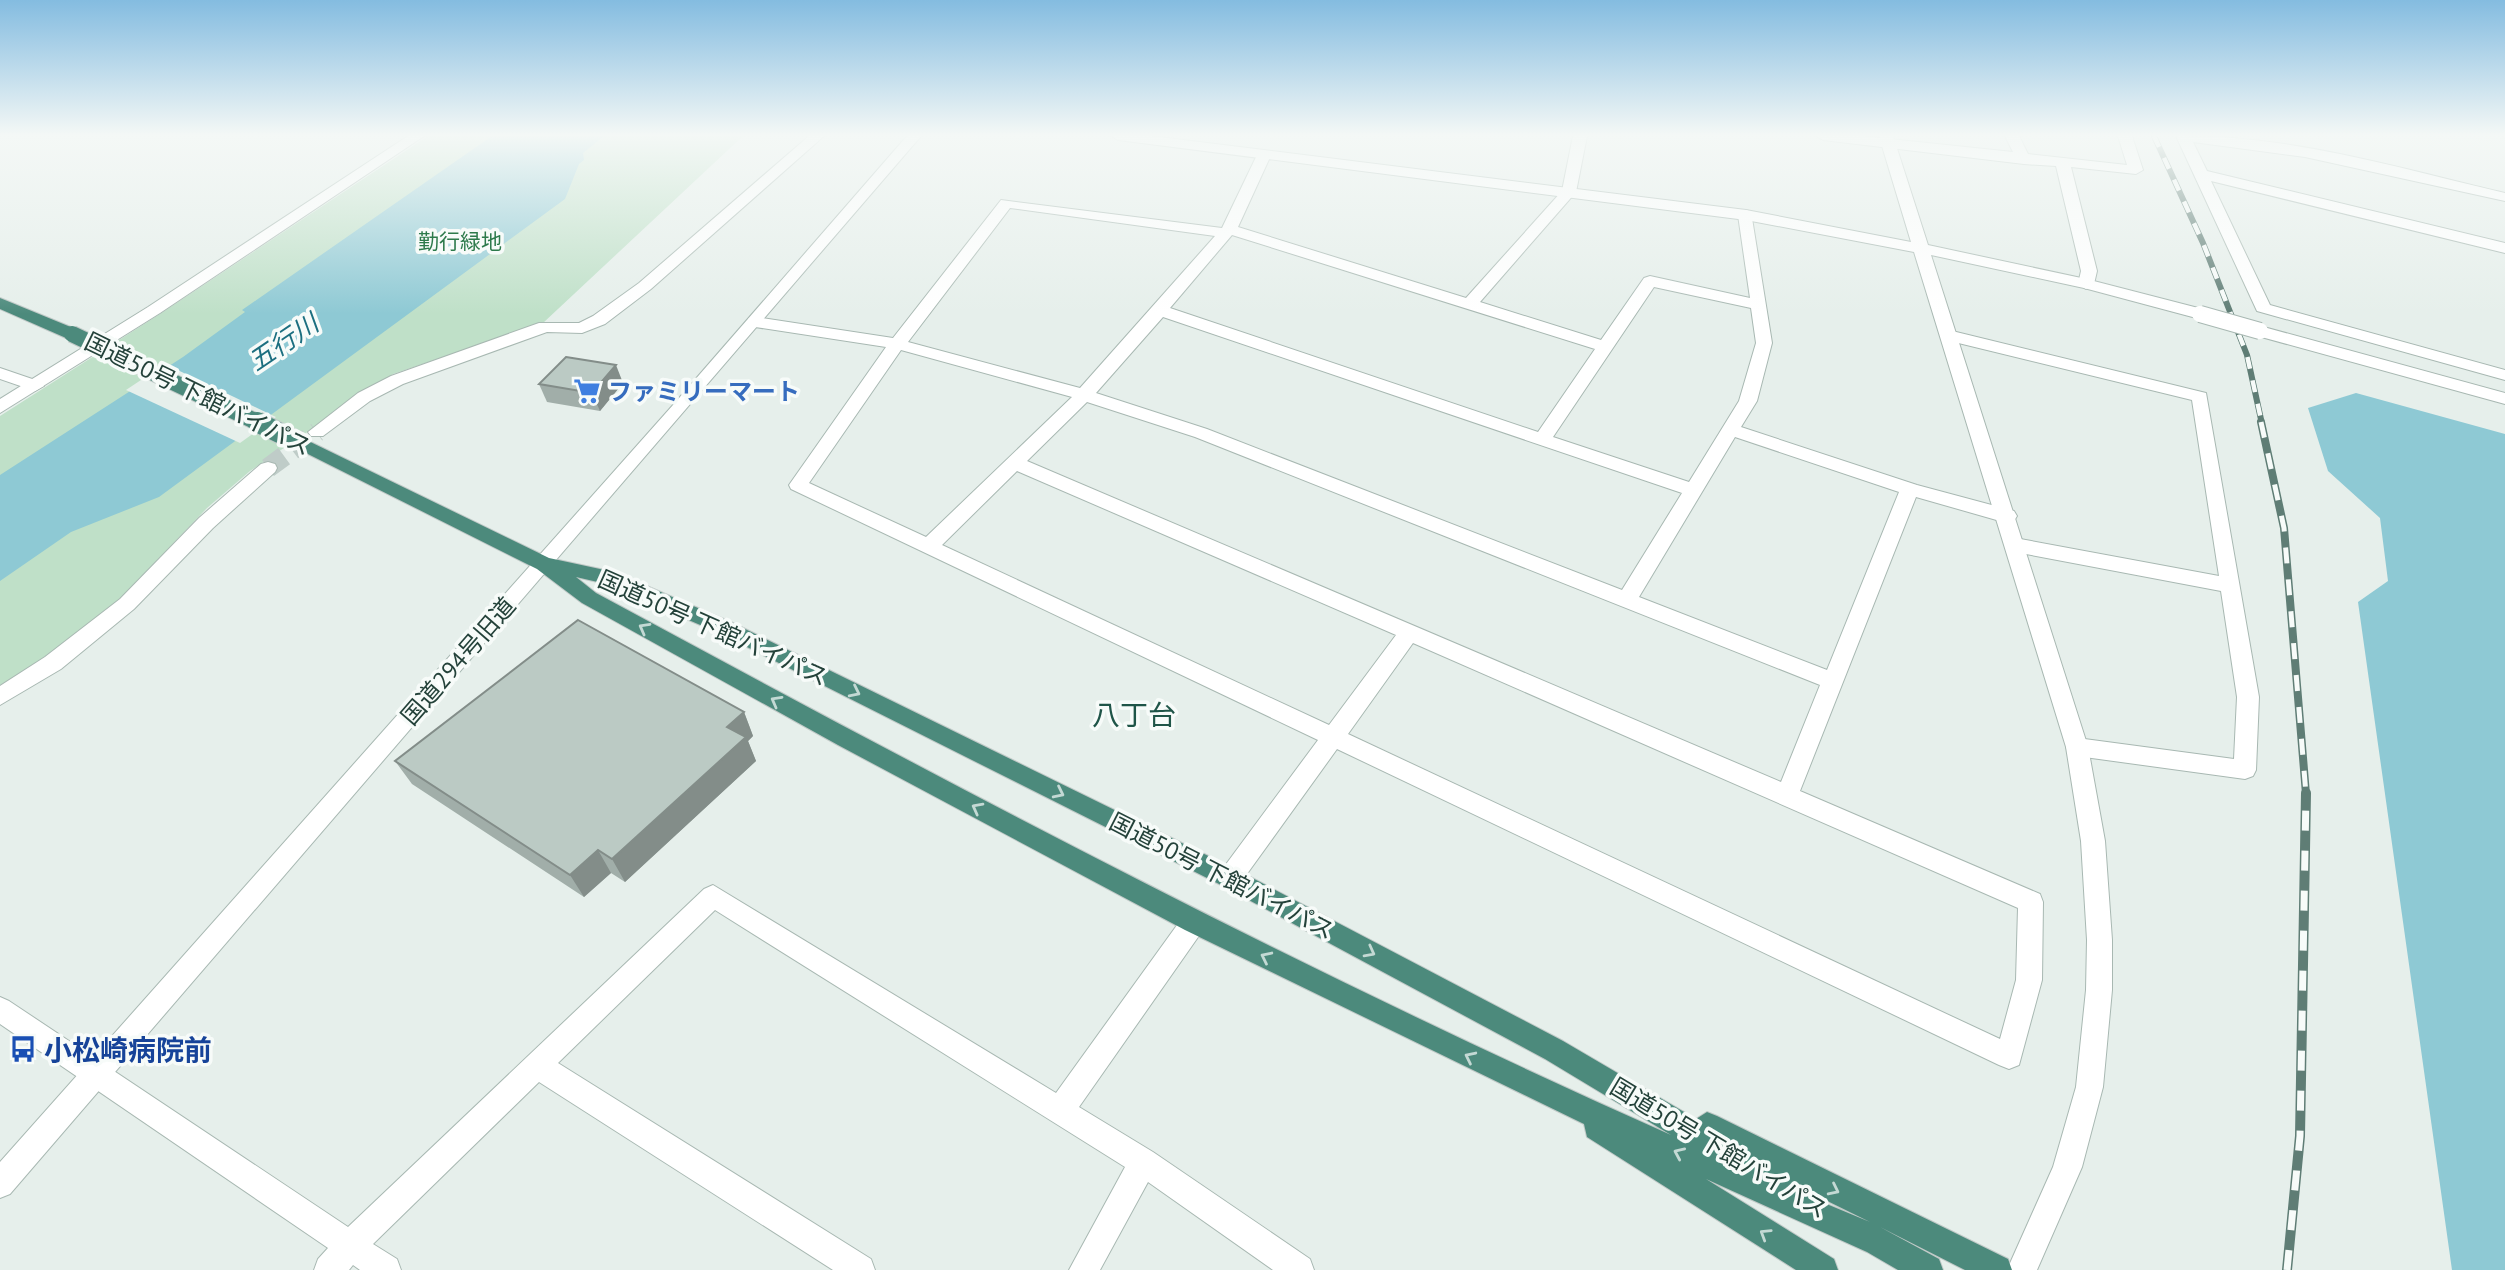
<svg xmlns="http://www.w3.org/2000/svg" width="2505" height="1270" viewBox="0 0 2505 1270" font-family="'PT Sans','Noto Sans JP',sans-serif">
  <rect width="100%" height="100%" fill="#e6efeb"/>
  <polygon fill="#bfe0c8" points="428,136 743,136 543,323 393,374 250,471 207,508 115,604 54,653 0,685 0,416 163,312"/>
  <g fill="#8ec9d4">
    <polygon points="492,136 604,136 583,153 584,160 579,164 565,199 159,497 71,532 0,581 0,475 183,357 245,312 242,310"/>
    <polygon points="2356,393 2505,434 2505,1270 2452,1270 2358,602 2388,581 2380,518 2328,471 2308,408"/>
  </g>
  <polygon fill="#e6efeb" points="165,364 276,417 240,443 126,390"/>
  <g fill="none" stroke-linecap="round" stroke-linejoin="round">
    <polyline stroke="#bfccc8" stroke-width="20" stroke-dasharray="20 10" stroke-linecap="butt" points="268,468 317,432"/>
    <defs>
      <g id="minor">
        <polygon points="809,136 824,136 651,289 605,324 582,333 547,332 403,384 370,401 323,436 311,436 308,432 358,393 391,376 539,323 579,323 593,316 639,283"/>
        <path d="M 1573,136 L 1587,136 L 1576,192 L 1480,302 L 1601,340 L 1644,278 L 1650,276 L 1750,298 L 1738,215 L 1746,210 L 1751,212 L 1772,343 L 1757,401 L 1741,427 L 1917,485 L 2014,511 L 2017,516 L 2014,521 L 2007,523 L 1916,497 L 1800,791 L 2040,894 L 2043,902 L 2042,980 L 2019,1065 L 2009,1069 L 1999,1065 L 1337,749 L 1239,885 L 1230,888 L 1221,885 L 1218,878 L 1221,871 L 1318,740 L 791,489 L 789,485 L 886,347 L 755,327 L 747,322 L 749,318 L 755,317 L 893,338 L 1001,200 L 1222,228 L 1257,155 L 1264,151 L 1271,155 L 1238,227 L 1466,298 L 1562,191 ZM 1010,208 L 1215,236 L 1080,388 L 908,342 ZM 1232,235 L 1595,349 L 1538,432 L 1170,308 ZM 1654,287 L 1751,308 L 1756,343 L 1739,401 L 1689,482 L 1553,437 ZM 1163,317 L 1682,493 L 1622,590 L 1207,429 L 1096,393 ZM 901,350 L 1072,397 L 926,537 L 809,483 ZM 1087,402 L 1195,437 L 1820,685 L 1781,782 L 1027,461 ZM 1735,437 L 1899,492 L 1827,670 L 1639,597 ZM 1017,471 L 1396,635 L 1329,725 L 942,545 ZM 1413,643 L 2018,908 L 2016,980 L 2000,1039 L 1348,734 Z"/>
        <polygon points="1816,136 1861,136 2013,152 2005,136 2019,136 2028,154 2127,165 2118,136 2132,136 2143,170 2136,174 2071,167 2097,271 2094,284 2086,289 2078,284 2081,271 2056,166 2024,164 1823,140"/>
        <path d="M 2176,136 C 2286,134 2398,168 2505,193 L 2505,201 L 2305,157 L 2193,142 L 2207,171 L 2505,243 L 2505,253 L 2211,181 L 2270,305 L 2505,370 L 2505,380 L 2257,311 Z"/>
        <polygon points="1948,330 2206,393 2259,697 2256,770 2253,776 2245,779 2077,756 2069,753 2066,747 2069,741 2077,738 2234,759 2237,697 2221,591 2015,552 2008,550 2005,545 2008,540 2015,538 2219,576 2192,400 1942,339 1940,335 1942,331"/>
        <polygon points="0,368 41,382 44,386 35,391 0,379"/>
        <polygon points="268,462 275,464 277,468 275,472 213,528 134,609 61,669 0,705 0,686 45,657 120,599 199,518 261,464"/>
        <polygon points="713,885 1056,1093 1185,914 1194,911 1203,914 1207,922 1203,930 1079,1107 1153,1152 1310,1259 1314,1270 1273,1270 1148,1182 1100,1270 1069,1270 1125,1167 715,910 558,1063 871,1259 875,1270 833,1270 539,1082 373,1244 397,1259 401,1270 360,1270 353,1265 349,1270 314,1270 318,1259 328,1248 0,1024 0,997 9,1001 348,1227 704,889"/>
      </g>
      <g id="tertiary">
        <polygon points="408,136 424,136 160,313 0,413 0,399 148,307"/>
        <polygon points="907,136 921,136 10,1194 0,1198 0,1162 673,405"/>
        <polygon points="1111,136 1151,136 1746,210 1911,242 1879,136 1893,136 1928,245 2086,279 2206,310 2208,314 2200,319 2084,288 1931,255 2088,747 2105,841 2112,940 2112,990 2103,1087 2082,1167 2037,1270 2007,1270 2053,1167 2076,1087 2086,990 2087,940 2081,841 2066,747 1914,252 1746,220 1118,140"/>
        <polygon points="2260,326 2505,393 2505,404 2254,335 2252,331"/>
      </g>
      <g id="trunk">
        <polygon points="0,298 78,330 80,334 78,338 66,338 0,309"/>
        <path d="M 294,434 L 549,558 L 614,572 L 733,623 L 1239,871 L 1563,1041 L 1696,1119 L 1707,1112 L 1717,1116 L 2008,1259 L 2012,1270 L 1965,1270 L 1880,1227 L 1939,1259 L 1943,1270 L 1898,1270 L 1867,1252 L 1706,1179 L 1834,1259 L 1838,1270 L 1796,1270 L 1587,1137 L 1584,1124 L 1185,930 L 838,745 L 582,603 L 537,569 L 288,444 L 285,440 ZM 576,577 L 602,583 L 719,633 L 1221,885 L 1545,1059 L 1671,1135 C 1304,972 949,784 596,593 ZM 1801,1188 L 1870,1222 L 1800,1193 Z"/>
      </g>
    </defs>
    <use href="#minor" stroke="#a8b8b2" stroke-width="2"/>
    <use href="#tertiary" stroke="#a8b8b2" stroke-width="2"/>
    <use href="#trunk" stroke="#c2cac8" stroke-width="2"/>
    <use href="#minor" fill="#fff" fill-rule="evenodd"/>
    <use href="#tertiary" fill="#fff" fill-rule="evenodd"/>
    <use href="#trunk" fill="#4c8a7c" fill-rule="evenodd"/>
    <defs>
      <polyline id="rail-far2" points="2154,136 2203,243 2247,355 2262,424"/>
      <polyline id="rail-far1" points="2261,422 2284,528 2306,794"/>
      <polyline id="rail" points="2287,1270 2300,1136 2306,793"/>
    </defs>
    <use href="#rail-far2" stroke="#5f7d75" stroke-width="6"/>
    <use href="#rail-far1" stroke="#5f7d75" stroke-width="8"/>
    <use href="#rail" stroke="#5f7d75" stroke-width="10"/>
    <use href="#rail-far2" stroke="#f7fbf9" stroke-width="4.5" stroke-dasharray="12" stroke-linecap="butt"/>
    <use href="#rail-far1" stroke="#f7fbf9" stroke-width="5" stroke-dasharray="16" stroke-linecap="butt"/>
    <use href="#rail" stroke="#f7fbf9" stroke-width="7" stroke-dasharray="20" stroke-linecap="butt"/>
    <defs>
      <polyline id="tertiary-bridge" points="2200,314 2260,331"/>
      <polyline id="trunk-bridge-far1" points="72,334 261,424"/>
      <polyline id="trunk-bridge" points="257,422 294,440"/>
    </defs>
    <use href="#tertiary-bridge" stroke="#a8b8b2" stroke-width="18" stroke-linecap="butt"/>
    <use href="#trunk-bridge-far1" stroke="#c2cac8" stroke-width="18" stroke-linecap="butt"/>
    <use href="#trunk-bridge" stroke="#c2cac8" stroke-width="22" stroke-linecap="butt"/>
    <use href="#tertiary-bridge" stroke="#fff" stroke-width="16"/>
    <use href="#trunk-bridge-far1" stroke="#4c8a7c" stroke-width="16"/>
    <use href="#trunk-bridge" stroke="#4c8a7c" stroke-width="20"/>
  </g>
  <g fill="#a1aea9">
    <polygon points="623,383 600,411 547,402 539,384"/>
    <polygon points="744,712 753,736 748,741 756,761 625,882 611,873 584,897 412,784 395,761"/>
  </g>
  <g fill="#838d89">
    <polygon points="616,365 623,383 600,411 592,393"/>
    <polygon points="744,712 753,736 748,741 756,761 625,882 612,859 727,727"/>
    <polygon points="598,850 611,873 584,897 570,875"/>
  </g>
  <g fill="#bbcac4" stroke="#838d89" stroke-width="2">
    <polygon points="566,357 616,365 592,393 539,384"/>
    <polygon points="578,620 744,712 727,727 746,737 612,859 598,850 570,875 395,761"/>
  </g>
  <defs><path id="oneway-chevron" d="M-2-3.5L2.5 0L-2 3.5" fill="none" stroke-width="1.6" stroke-linecap="round" stroke-linejoin="round" transform="scale(1.75)"/></defs>
  <g stroke="#c4d9d4">
    <use href="#oneway-chevron" transform="translate(644 628) rotate(-151)"/>
    <use href="#oneway-chevron" transform="translate(855 692) rotate(26)"/>
    <use href="#oneway-chevron" transform="translate(776 701) rotate(-151)"/>
    <use href="#oneway-chevron" transform="translate(1059 793) rotate(26)"/>
    <use href="#oneway-chevron" transform="translate(977 808) rotate(-152)"/>
    <use href="#oneway-chevron" transform="translate(1370 952) rotate(28)"/>
    <use href="#oneway-chevron" transform="translate(1266 957) rotate(-154)"/>
    <use href="#oneway-chevron" transform="translate(1470 1057) rotate(-154)"/>
    <use href="#oneway-chevron" transform="translate(1679 1153) rotate(-156)"/>
    <use href="#oneway-chevron" transform="translate(1834 1190) rotate(26)"/>
    <use href="#oneway-chevron" transform="translate(1765 1234) rotate(-148)"/>
  </g>
  <linearGradient id="sky" x2="0" y2="1"><stop stop-color="#84bce0"/><stop offset="0.43" stop-color="#f4f8f6"/><stop offset="1" stop-color="#f4f8f6" stop-opacity="0"/></linearGradient>
  <rect width="2505" height="314" fill="url(#sky)"/>
  <defs>
    <symbol id="supermarket-bare" viewBox="-9 -9 18 18"><path d="M-6-5.5h2.5l.6 2H6L4.5 2H-2.5L-4.4-4H-6ZM-1.5 3.2a1.3 1.3 0 1 0 .1 0ZM3 3.2a1.3 1.3 0 1 0 .1 0Z" fill="#3f7fe0" stroke="#f7fbf9" stroke-width="2.5" paint-order="stroke"/></symbol>
    <symbol id="bus-bare" viewBox="-9 -9 18 18"><path d="M-5-6H5V4H4V6H2V4H-2V6H-4V4H-5ZM-3.5-4V0h7V-4ZM-3.5 1.2v1.5H-2V1.2ZM2 1.2v1.5H3.5V1.2Z" fill="#1a4fb4" stroke="#f7fbf9" stroke-width="2.5" paint-order="stroke"/></symbol>
  </defs>
  <g fill-rule="evenodd">
    <use href="#supermarket-bare" x="568" y="372" width="38" height="38"/>
    <use href="#bus-bare" x="4" y="1030" width="38" height="38"/>
  </g>
  <g text-anchor="middle" dominant-baseline="central" stroke-width="7" stroke-linejoin="round" paint-order="stroke">
    <g font-size="21" fill="#2d7a4b" stroke="#f7fbf9">
      <text x="460" y="241">勤行緑地</text>
    </g>
    <g font-size="24" font-weight="bold" fill="#366cbe" stroke="#f7fbf9" text-anchor="start">
      <text x="608" y="391">ファミリーマート</text>
    </g>
    <g font-size="24" fill="#24423a" stroke="#f7fbf9">
      <text transform="translate(198 394) rotate(26)">国道50号 下館バイパス</text>
      <text transform="translate(713 628) rotate(24)">国道50号 下館バイパス</text>
      <text transform="translate(458 661) rotate(-49)">国道294号旧道</text>
      <text transform="translate(1222 876) rotate(27)">国道50号 下館バイパス</text>
      <text transform="translate(1719 1148) rotate(31)">国道50号 下館バイパス</text>
    </g>
    <g font-size="26" font-style="italic" fill="#1c6f80" stroke="#f7fbf9">
      <text transform="translate(283 342) rotate(-34)">五行川</text>
    </g>
    <g font-size="28" fill="#1f5548" stroke="#f7fbf9">
      <text x="1134" y="714">八丁台</text>
    </g>
    <g font-size="28" font-weight="bold" fill="#164399" stroke="#f7fbf9" text-anchor="start">
      <text x="44" y="1049">小松崎病院前</text>
    </g>
  </g>
</svg>
